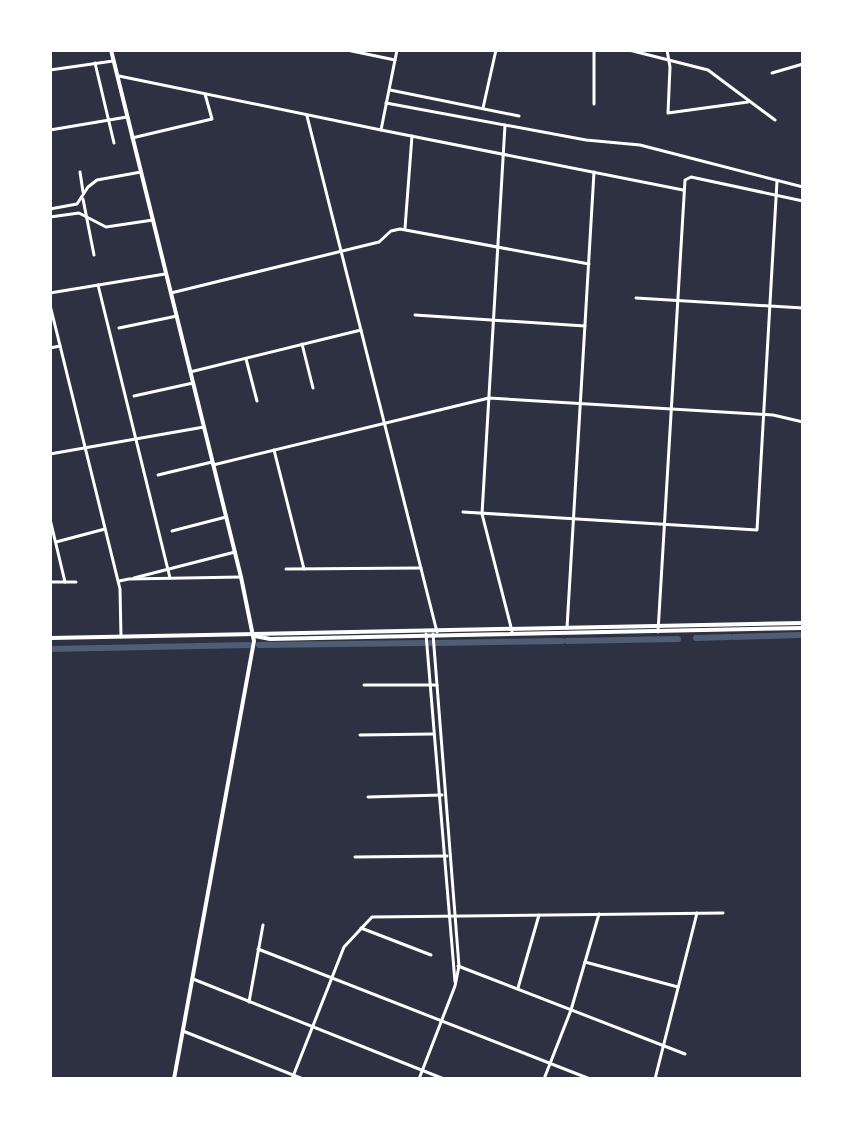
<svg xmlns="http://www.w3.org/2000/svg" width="853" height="1129" viewBox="0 0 853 1129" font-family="'Asap Condensed',sans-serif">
  <rect width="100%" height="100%" fill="#2d3142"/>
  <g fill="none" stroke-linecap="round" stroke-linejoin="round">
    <g stroke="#4f5d75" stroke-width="6">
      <polyline points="734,637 799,635"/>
      <polyline points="696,638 730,637"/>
      <polyline points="567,641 678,639"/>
      <polyline points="430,643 431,643"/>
      <polyline points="436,643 562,641"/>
      <polyline points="259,645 424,643"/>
      <polyline points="50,649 249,645"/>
    </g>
    <g stroke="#fff" stroke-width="3">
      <polyline points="594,50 594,104"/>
      <polyline points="629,50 708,70 775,120"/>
      <polyline points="667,50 670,67 668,113 748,102"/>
      <polyline points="395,60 397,50"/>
      <polyline points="95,63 114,143"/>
      <polyline points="50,70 113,61"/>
      <polyline points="772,73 803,64"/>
      <polyline points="390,90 519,116"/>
      <polyline points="483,108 496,50"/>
      <polyline points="307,116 437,632"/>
      <polyline points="505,125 482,514 512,631"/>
      <polyline points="50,130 127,117"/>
      <polyline points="381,130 683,190"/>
      <polyline points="132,138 212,119 205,94"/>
      <polyline points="80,172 83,192"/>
      <polyline points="83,199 94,255"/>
      <polyline points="50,209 77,204 88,187 97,180 141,172"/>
      <polyline points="50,217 79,213 106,227 153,220"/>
      <polyline points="405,228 412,136"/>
      <polyline points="98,285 170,578"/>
      <polyline points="50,293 165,274"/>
      <polyline points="171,293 379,242 391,231 400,229 589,264"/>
      <polyline points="636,298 803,308"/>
      <polyline points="50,305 120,589 121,637"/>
      <polyline points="415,315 585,326"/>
      <polyline points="119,328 177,316"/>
      <polyline points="302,344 313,388"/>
      <polyline points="50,348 60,346"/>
      <polyline points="246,359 257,401"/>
      <polyline points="190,372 361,330"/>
      <polyline points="134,396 193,383"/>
      <polyline points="274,450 304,569"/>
      <polyline points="50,454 204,427"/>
      <polyline points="213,465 489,398 773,415 803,422"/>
      <polyline points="158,475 212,462"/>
      <polyline points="463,512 757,530 777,181"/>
      <polyline points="50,519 65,582"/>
      <polyline points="172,531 226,517"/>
      <polyline points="56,542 105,529"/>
      <polyline points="286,569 421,568"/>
      <polyline points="134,578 235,552"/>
      <polyline points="119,581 129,579 241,577"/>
      <polyline points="50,582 76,582"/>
      <polyline points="567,628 594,172"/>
      <polyline points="658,632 685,180 691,177 803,201"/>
      <polyline points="426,634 455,982"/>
      <polyline points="364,685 437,685"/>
      <polyline points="360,735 433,734"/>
      <polyline points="368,797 442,795"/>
      <polyline points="355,857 447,856"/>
      <polyline points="361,928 431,955"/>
      <polyline points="258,949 590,1079"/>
      <polyline points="585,962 678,987"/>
      <polyline points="458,966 685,1054"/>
      <polyline points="193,979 444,1079"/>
      <polyline points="518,988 539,915"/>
      <polyline points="249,1002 263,925"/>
      <polyline points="183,1031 303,1079"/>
      <polyline points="292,1079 344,947 372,917 723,913"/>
      <polyline points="419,1079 455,986 459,966 433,634"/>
      <polyline points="544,1079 571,1010 599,914"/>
      <polyline points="655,1079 697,913"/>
    </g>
    <g stroke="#fff" stroke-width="3">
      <polyline points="119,76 381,130 395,60 347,50"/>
      <polyline points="386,103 586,140 640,145 803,187"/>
    </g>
    <polyline stroke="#fff" stroke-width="4" points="111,50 241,577 254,641 174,1079"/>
    <g stroke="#fff" stroke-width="4">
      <polyline points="255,636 270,639 803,628"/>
      <polyline points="50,638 803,623"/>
    </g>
  </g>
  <rect width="853" height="1129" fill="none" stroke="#ffffff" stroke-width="104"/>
</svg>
